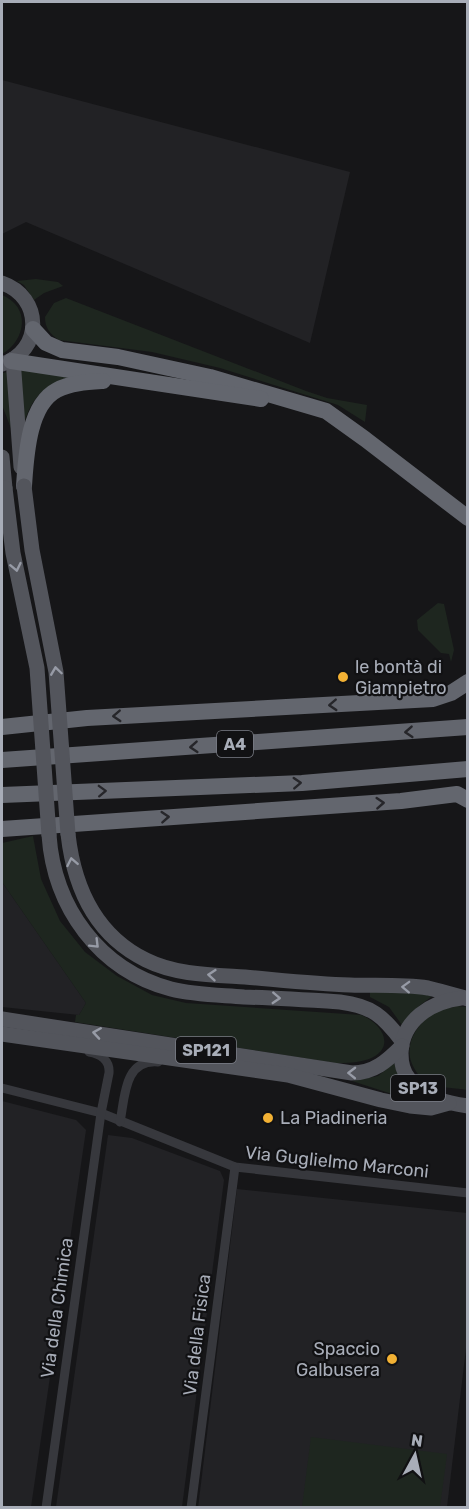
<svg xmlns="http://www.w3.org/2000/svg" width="469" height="1509" viewBox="0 0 469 1509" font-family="Rubik,sans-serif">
  <rect width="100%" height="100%" fill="#161618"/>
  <g fill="#222225">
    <polygon points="2,80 350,172 310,343 26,222 2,234"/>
    <polygon points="2,882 86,1003 79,1015 2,1007"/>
    <polygon points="2,1101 76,1120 86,1130 31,1507 2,1507"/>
    <polygon points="108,1135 132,1138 220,1171 224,1180 182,1507 56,1507"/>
    <polygon points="237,1189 467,1213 467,1340 447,1507 198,1508"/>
  </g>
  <g fill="#1e261f">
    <polygon points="36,279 58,282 63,286 44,293 34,300 24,285 17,281"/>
    <path d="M 2,295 C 31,307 26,340 2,354 Z"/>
    <path d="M 66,298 L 306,391 L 327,398 L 367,405 L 365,422 L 338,405 L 220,368 L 152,352 L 59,340 C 50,334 45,328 45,317 L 54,303 Z"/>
    <path d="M 20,368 L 73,376 C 47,383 31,397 24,424 Z"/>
    <polygon points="8,372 12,431 2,405 2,373"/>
    <polygon points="438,603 444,604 454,650 451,662 449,654 441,653 418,630 417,620"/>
    <path d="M 33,836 L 41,879 L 60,921 L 85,952 L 117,976 L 152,995 L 186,1003 L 361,1015 C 382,1023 397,1048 369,1059 C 358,1063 347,1063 335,1063 L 75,1022 L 76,1015 L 79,1015 L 86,1003 L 2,882 L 2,843 Z"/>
    <polygon points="370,991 409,991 430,995 431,997 419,1006 402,1025 389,1007 370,997"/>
    <path d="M 457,1006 L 467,1007 L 467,1090 C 456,1088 441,1088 430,1084 C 423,1081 418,1075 414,1068 C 401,1046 418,1020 439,1011 C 444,1008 452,1008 457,1006 Z"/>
    <polygon points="394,1063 401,1080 423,1098 389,1093 352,1081 378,1076"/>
    <polygon points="311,1437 447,1454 440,1507 302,1507"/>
  </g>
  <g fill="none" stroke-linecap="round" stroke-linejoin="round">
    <g stroke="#37383d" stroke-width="9">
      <polyline points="2,1088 101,1113 235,1167 468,1193"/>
      <path d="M 120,1122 C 125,1097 124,1059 158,1062"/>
      <path d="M 46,1508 L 101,1113 L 109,1073 C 110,1061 101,1054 89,1052"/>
      <polyline points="191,1508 235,1167"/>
    </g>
    <g stroke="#53555c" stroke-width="15">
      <path d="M 2,283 C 43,297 43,351 2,364"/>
      <polyline points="13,359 21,467"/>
      <polyline points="2,457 5,488"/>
      <path d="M 68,834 C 74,887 95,935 146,960 C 176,975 212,975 245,977 C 280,980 315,984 350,985 C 375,986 402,984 428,988 C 441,991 454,995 468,999"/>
      <path d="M 49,835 C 54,907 99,970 171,989 C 195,995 220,995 244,997 C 276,998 308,1000 340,1002 C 372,1006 383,1016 402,1041"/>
      <path d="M 461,998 C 431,1002 402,1020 401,1053 C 401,1063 403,1072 409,1079 C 423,1097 446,1103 468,1106"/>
      <path d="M 2,1019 L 352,1073 C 374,1073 387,1061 402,1046"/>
      <polyline points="2,1034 288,1075 381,1100 410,1106 431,1108 449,1103"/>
    </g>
    <g stroke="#63666e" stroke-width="16">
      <polyline points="33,329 46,343 62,350 118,357 210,377 326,411 365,439 468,518"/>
      <polyline points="11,361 261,399"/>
      <path d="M 24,486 C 26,458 28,405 57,390 C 70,383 88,382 103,381"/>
      <polyline points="2,727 87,718 433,699 451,693 468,682"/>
      <polyline points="2,760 468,727"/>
      <polyline points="2,795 302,783 468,769"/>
      <polyline points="2,829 401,801 457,794 468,800"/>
    </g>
    <g stroke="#53555c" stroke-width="15">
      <polyline points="24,486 32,550 56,672 68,834"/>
      <polyline points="5,488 13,553 37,668 49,835"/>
    </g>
  </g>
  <defs><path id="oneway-chevron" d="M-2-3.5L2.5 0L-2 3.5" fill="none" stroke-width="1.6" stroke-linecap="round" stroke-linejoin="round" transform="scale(1.5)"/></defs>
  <g stroke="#979ba6">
    <use href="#oneway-chevron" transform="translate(16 567) rotate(78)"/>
    <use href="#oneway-chevron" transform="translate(56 671) rotate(-98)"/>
    <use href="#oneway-chevron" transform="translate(72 862) rotate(-101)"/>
    <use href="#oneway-chevron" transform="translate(95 944) rotate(45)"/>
    <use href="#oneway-chevron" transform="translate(212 975) rotate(-175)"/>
    <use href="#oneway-chevron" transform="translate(406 987) rotate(-178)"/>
    <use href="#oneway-chevron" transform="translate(276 998) rotate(3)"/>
    <use href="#oneway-chevron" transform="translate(97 1033) rotate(-171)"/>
    <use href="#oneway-chevron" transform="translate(352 1073) rotate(-179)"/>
  </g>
  <g stroke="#26262a">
    <use href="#oneway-chevron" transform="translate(333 705) rotate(177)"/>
    <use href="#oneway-chevron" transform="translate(117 716) rotate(177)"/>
    <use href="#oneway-chevron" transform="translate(409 732) rotate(176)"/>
    <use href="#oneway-chevron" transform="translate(194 747) rotate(176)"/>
    <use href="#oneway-chevron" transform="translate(297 783) rotate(-3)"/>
    <use href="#oneway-chevron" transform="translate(102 791) rotate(-2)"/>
    <use href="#oneway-chevron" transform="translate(380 803) rotate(-4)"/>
    <use href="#oneway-chevron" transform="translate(165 817) rotate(-4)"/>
  </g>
  <g fill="#f2b134" stroke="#111113" stroke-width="2">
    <circle cx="343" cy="677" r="6"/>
    <circle cx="268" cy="1118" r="6"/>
    <circle cx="392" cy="1359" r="6"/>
  </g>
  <g text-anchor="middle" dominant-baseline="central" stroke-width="4.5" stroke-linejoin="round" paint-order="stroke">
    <g fill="#111113" stroke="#7b7e86" stroke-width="1.5">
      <rect x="217" y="731" width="36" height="26" rx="4.5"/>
      <rect x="176" y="1037" width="60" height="26" rx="4.5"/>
      <rect x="391" y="1075" width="54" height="26" rx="4.5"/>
    </g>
    <g font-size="16" font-weight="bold" fill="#a8adb8">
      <text x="235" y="744">A4</text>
      <text x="206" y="1050">SP121</text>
      <text x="418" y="1088">SP13</text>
    </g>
    <g font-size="18" fill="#a8adb8" stroke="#111113" text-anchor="start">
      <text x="355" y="667">le bontà di<tspan x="355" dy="21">Giampietro</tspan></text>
      <text x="280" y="1118">La Piadineria</text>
      <text x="380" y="1349" text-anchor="end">Spaccio<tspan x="380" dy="21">Galbusera</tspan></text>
    </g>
    <g font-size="18" fill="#a8adb8" stroke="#111113">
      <text transform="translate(337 1162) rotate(6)">Via Guglielmo Marconi</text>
      <text transform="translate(57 1308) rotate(-82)">Via della Chimica</text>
      <text transform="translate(197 1335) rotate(-83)">Via della Fisica</text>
    </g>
  </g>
  <rect width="469" height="1509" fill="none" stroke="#a8adb8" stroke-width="6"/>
  <g transform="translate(415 1455) rotate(8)" stroke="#111113" stroke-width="4.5" paint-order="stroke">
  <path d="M0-4.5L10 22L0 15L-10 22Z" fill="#a8adb8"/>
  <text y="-9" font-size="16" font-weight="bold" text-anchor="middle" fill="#a8adb8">N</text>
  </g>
</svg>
